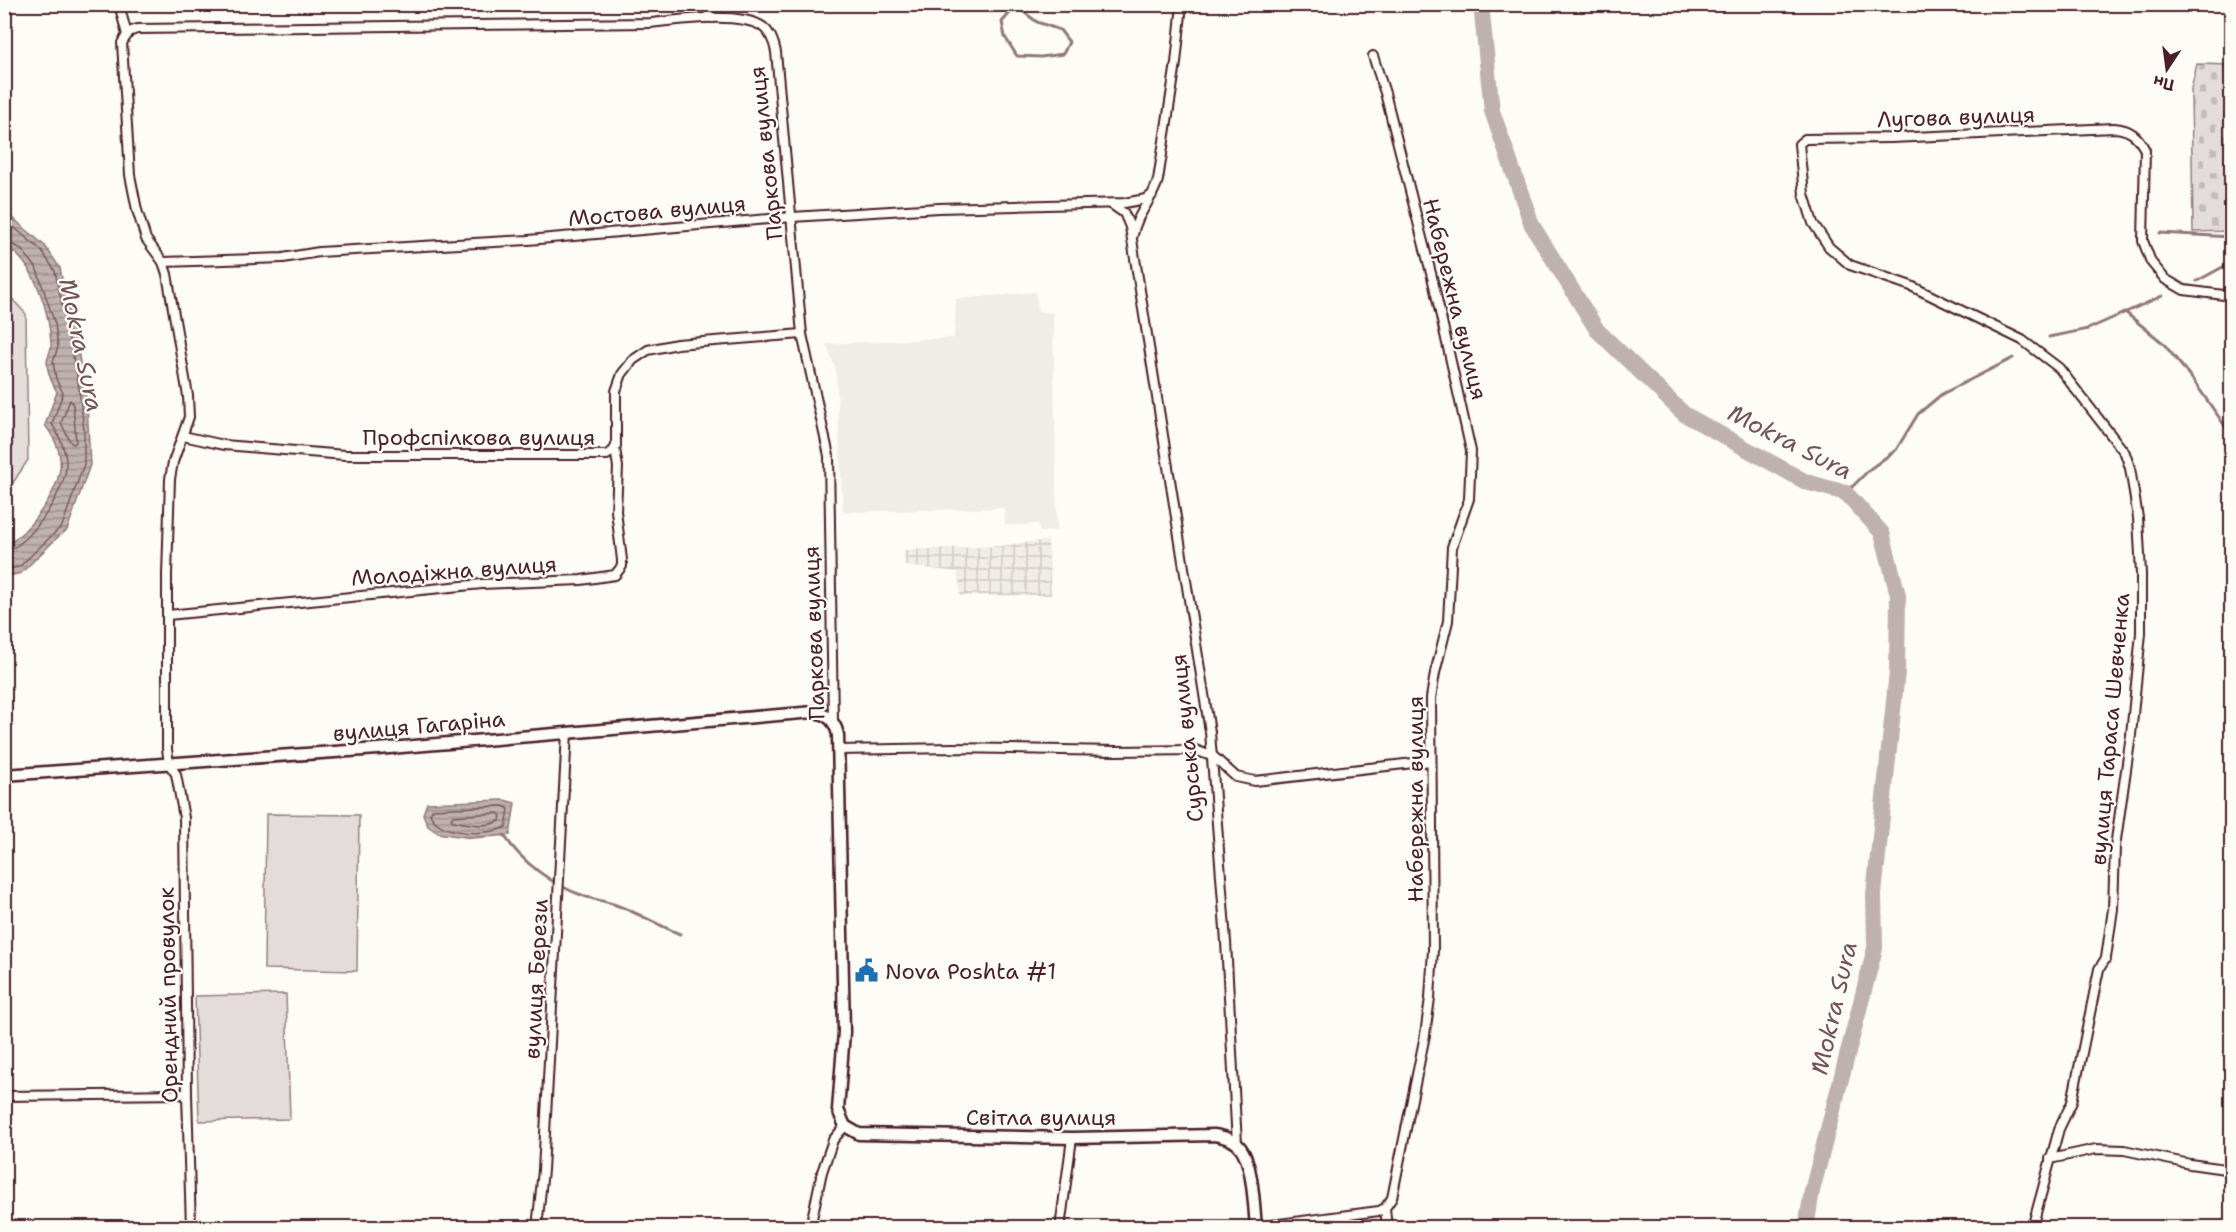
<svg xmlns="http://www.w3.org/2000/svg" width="2236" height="1232" viewBox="0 0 2236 1232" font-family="'Shantell Sans',sans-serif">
  <defs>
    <pattern id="industrial-grid" width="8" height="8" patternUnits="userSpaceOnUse" patternTransform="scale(1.5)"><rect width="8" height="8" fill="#f0ece8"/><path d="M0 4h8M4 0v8" fill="none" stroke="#cfcac7"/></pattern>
    <pattern id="cemetery-stones" width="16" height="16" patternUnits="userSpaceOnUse" patternTransform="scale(1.5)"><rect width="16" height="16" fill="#e3dcda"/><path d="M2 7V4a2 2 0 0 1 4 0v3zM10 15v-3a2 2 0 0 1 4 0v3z" fill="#c4bcbb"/></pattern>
    <pattern id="water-rules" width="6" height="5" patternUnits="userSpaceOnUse" patternTransform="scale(1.5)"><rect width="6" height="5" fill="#c0b1b1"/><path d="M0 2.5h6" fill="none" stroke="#9e8f90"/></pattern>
  </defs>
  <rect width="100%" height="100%" fill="#fdfcf7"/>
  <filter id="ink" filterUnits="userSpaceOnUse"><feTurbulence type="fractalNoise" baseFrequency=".0167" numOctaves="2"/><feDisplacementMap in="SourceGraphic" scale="12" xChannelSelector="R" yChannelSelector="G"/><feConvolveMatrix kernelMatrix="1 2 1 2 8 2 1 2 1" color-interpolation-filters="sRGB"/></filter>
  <g filter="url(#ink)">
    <polygon fill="#f0ece8" points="1036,292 1038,311 1053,313 1057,530 1040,532 1038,524 1005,525 1004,508 843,512 836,370 826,344 954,338 956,299"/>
    <polygon fill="url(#industrial-grid)" points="1048,541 1051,595 960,596 958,572 905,566 904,550 1002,546 1025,542"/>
    <polygon fill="url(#cemetery-stones)" stroke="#967e82" stroke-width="1.5" points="2197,64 2231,65 2231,231 2193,232 2191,89"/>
    <g fill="#e3dcda" stroke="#967e82" stroke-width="1.5">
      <polygon points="5,291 26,314 28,460 5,495"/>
      <polygon points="266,814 359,815 357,971 264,969"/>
      <polygon points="286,994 290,1119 199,1121 195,996"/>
    </g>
    <g fill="url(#water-rules)" stroke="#91777b" stroke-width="1.5">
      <path d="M 6,212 L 45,246 L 60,268 L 66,300 L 73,322 L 87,403 L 90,465 L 67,530 L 58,537 L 21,573 L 5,577 L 5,546 C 28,533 57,495 60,468 C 62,453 54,437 45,425 L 57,392 C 52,383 47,373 47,362 C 48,355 52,350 51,343 C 49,311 35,262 5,246 Z"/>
      <polygon points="504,800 515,803 510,835 472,838 438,833 428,826 423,814 427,803"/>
    </g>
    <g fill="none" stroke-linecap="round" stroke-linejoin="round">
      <g stroke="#795961" stroke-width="1.5">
        <polyline points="4,219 41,250 55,271 78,381 84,430 84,464 62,526 19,567 4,570"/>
        <path d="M 4,241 L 20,248 L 36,267 L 55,324 L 58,347 L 53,362 L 56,379 L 63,393 L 52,424 C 60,437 67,451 66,467 C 65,491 29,548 4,551"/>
        <polygon points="70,400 73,403 76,442 74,444 71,443 61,423"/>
        <path d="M 503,806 L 509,809 L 506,827 C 488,836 439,836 430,814 L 433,809 Z"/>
        <path d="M 498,813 L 501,816 L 500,821 C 485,828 469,824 453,821 L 451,819 L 453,816 Z"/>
      </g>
      <g stroke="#91777b" stroke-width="3">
        <polyline points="1013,4 1037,22 1060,30 1069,42 1063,54 1041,57 1017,56 1005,37 1002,22 1015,7"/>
        <polyline points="2160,233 2232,237"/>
        <polyline points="2197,281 2232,262"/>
        <polyline points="2125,312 2163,343 2193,380 2232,436"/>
        <polyline points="2049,337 2088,329 2162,296"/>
        <polyline points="1846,493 1870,469 1896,450 1918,414 1942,394 2013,358"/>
        <path d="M 504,835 C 521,862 554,886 584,896 C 595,900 606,901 616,905 C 638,913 658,925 680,934"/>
      </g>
      <polyline stroke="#c0b1b1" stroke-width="16" points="1481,4 1492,111 1532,225 1597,330 1684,414 1806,482 1846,493 1882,533 1898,595 1897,672 1874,894 1875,948 1812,1191 1806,1228"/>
      <defs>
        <g id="street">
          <polyline points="119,4 127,35"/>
          <polyline points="703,4 713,18"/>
          <polyline points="1373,56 1385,93 1433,281 1471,451 1469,499 1452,547 1448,621 1435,673 1431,698 1433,950 1430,998 1425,1035 1392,1198 1385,1208 1387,1228"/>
          <polyline points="1111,204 1124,213 1130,227 1210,732 1226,942 1237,1144"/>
          <path d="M 1133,235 C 1136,214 1153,200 1158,180 L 1176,63 L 1182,4"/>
          <polyline points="163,262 283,258 319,252 528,240 792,217 939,208 1124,203 1146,199 1152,195"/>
          <polyline points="183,436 224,445 345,455 607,455 613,451 616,446 616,391 622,374 633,360 648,350 677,344 802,334"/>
          <polyline points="168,615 482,584 581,580 615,575 622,566 622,560 616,511 618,467 615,449"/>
          <polyline points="838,750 953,748 1116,751 1195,750 1214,757 1236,777 1255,781 1431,761"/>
          <polyline points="4,1096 187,1094"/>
          <polyline points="2050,1159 2096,1149 2124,1150 2190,1164 2232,1170"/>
          <polyline points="1256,1227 1379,1211 1385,1208"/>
          <path d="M 191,1228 L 187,1094 L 184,818 L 176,774 L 169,764 L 167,749 L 167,575 L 170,479 L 173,462 L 189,417 L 188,396 L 167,274 L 163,262 L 146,239 L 137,210 L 130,175 L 122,43 L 129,32 L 137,29 L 651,23 C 678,20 740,11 763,27 C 771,33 774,42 776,52 L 802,334 L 829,456 L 833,722"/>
          <polyline points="537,1228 543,1170 567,733"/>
          <polyline points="810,1228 822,1172 833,1140 845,1126"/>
          <polyline points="1060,1228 1072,1138"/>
          <path d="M 2032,1228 L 2059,1129 L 2072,1102 L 2099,969 L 2106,958 L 2113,909 L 2115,847 L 2131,735 L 2141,633 L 2141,574 L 2138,518 L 2130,468 L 2125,453 L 2059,368 L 2022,340 L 1911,286 L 1850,265 L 1829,247 L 1813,223 L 1804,194 L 1799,144 L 1805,139 L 1891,138 L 2114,128 C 2130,129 2138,136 2145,150 L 2143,241 L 2151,262 L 2165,279 L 2184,290 L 2232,296"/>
        </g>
        <path id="secondary" d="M 4,775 L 378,749 L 814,712 C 828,714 835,721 838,735 L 844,1032 L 838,1110 L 845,1126 L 859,1134 L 1072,1138 L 1215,1135 C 1223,1137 1231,1138 1237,1144 C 1253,1157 1254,1207 1256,1228"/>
      </defs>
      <use href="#street" stroke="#4a1f2b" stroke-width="12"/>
      <use href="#secondary" stroke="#4a1f2b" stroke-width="15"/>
      <use href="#street" stroke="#fdfcf7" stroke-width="8"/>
      <use href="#secondary" stroke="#fdfcf7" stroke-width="10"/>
    </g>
  </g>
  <defs>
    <symbol id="civic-bare" viewBox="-9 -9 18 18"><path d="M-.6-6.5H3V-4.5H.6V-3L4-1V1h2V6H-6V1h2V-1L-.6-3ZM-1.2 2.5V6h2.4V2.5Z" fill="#1f6fb2" stroke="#fdfcf7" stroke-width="2.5" paint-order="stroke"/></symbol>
  </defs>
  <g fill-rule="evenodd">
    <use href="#civic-bare" x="850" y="954" width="33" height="33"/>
  </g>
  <g text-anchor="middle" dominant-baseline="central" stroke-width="4.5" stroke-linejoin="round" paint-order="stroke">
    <g font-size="22" fill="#4a1f2b" stroke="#fdfcf7">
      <text transform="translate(1956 117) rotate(-2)">Лугова вулиця</text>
      <text transform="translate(766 153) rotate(-96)">Паркова вулиця</text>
      <text transform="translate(657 211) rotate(-5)">Мостова вулиця</text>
      <text transform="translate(1455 299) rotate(76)">Набережна вулиця</text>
      <text x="479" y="437">Профспілкова вулиця</text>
      <text transform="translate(454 571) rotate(-4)">Молодіжна вулиця</text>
      <text transform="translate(814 633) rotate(-92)">Паркова вулиця</text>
      <text transform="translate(419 726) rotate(-5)">вулиця Гагаріна</text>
      <text transform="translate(2110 729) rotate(-85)">вулиця Тараса Шевченка</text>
      <text transform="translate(1187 738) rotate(-96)">Сурська вулиця</text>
      <text transform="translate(1415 799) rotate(-90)">Набережна вулиця</text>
      <text transform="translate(536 979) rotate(-87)">вулиця Берези</text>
      <text transform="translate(168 995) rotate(-91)">Орендний провулок</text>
      <text x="1041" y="1117">Світла вулиця</text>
    </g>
    <g font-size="22" fill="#4a1f2b" stroke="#fdfcf7" text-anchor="start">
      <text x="885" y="971">Nova Poshta #1</text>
    </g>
    <g font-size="24" font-style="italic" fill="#73525a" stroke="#fdfcf7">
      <text transform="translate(81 345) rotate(78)">Mokra Sura</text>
      <text transform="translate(1790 442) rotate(27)">Mokra Sura</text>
      <text transform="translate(1834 1008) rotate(-77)">Mokra Sura</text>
    </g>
  </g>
  <rect width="2236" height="1232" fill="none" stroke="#fdfcf7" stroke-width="24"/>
  <rect x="12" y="12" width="2212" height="1208" fill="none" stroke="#4a1f2b" stroke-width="2" filter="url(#ink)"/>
  <g transform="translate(2167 69) rotate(193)" stroke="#fdfcf7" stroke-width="4.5" paint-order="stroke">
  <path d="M0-4.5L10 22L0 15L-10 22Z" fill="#4a1f2b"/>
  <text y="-9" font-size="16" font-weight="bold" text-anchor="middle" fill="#4a1f2b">Пн</text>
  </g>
</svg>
